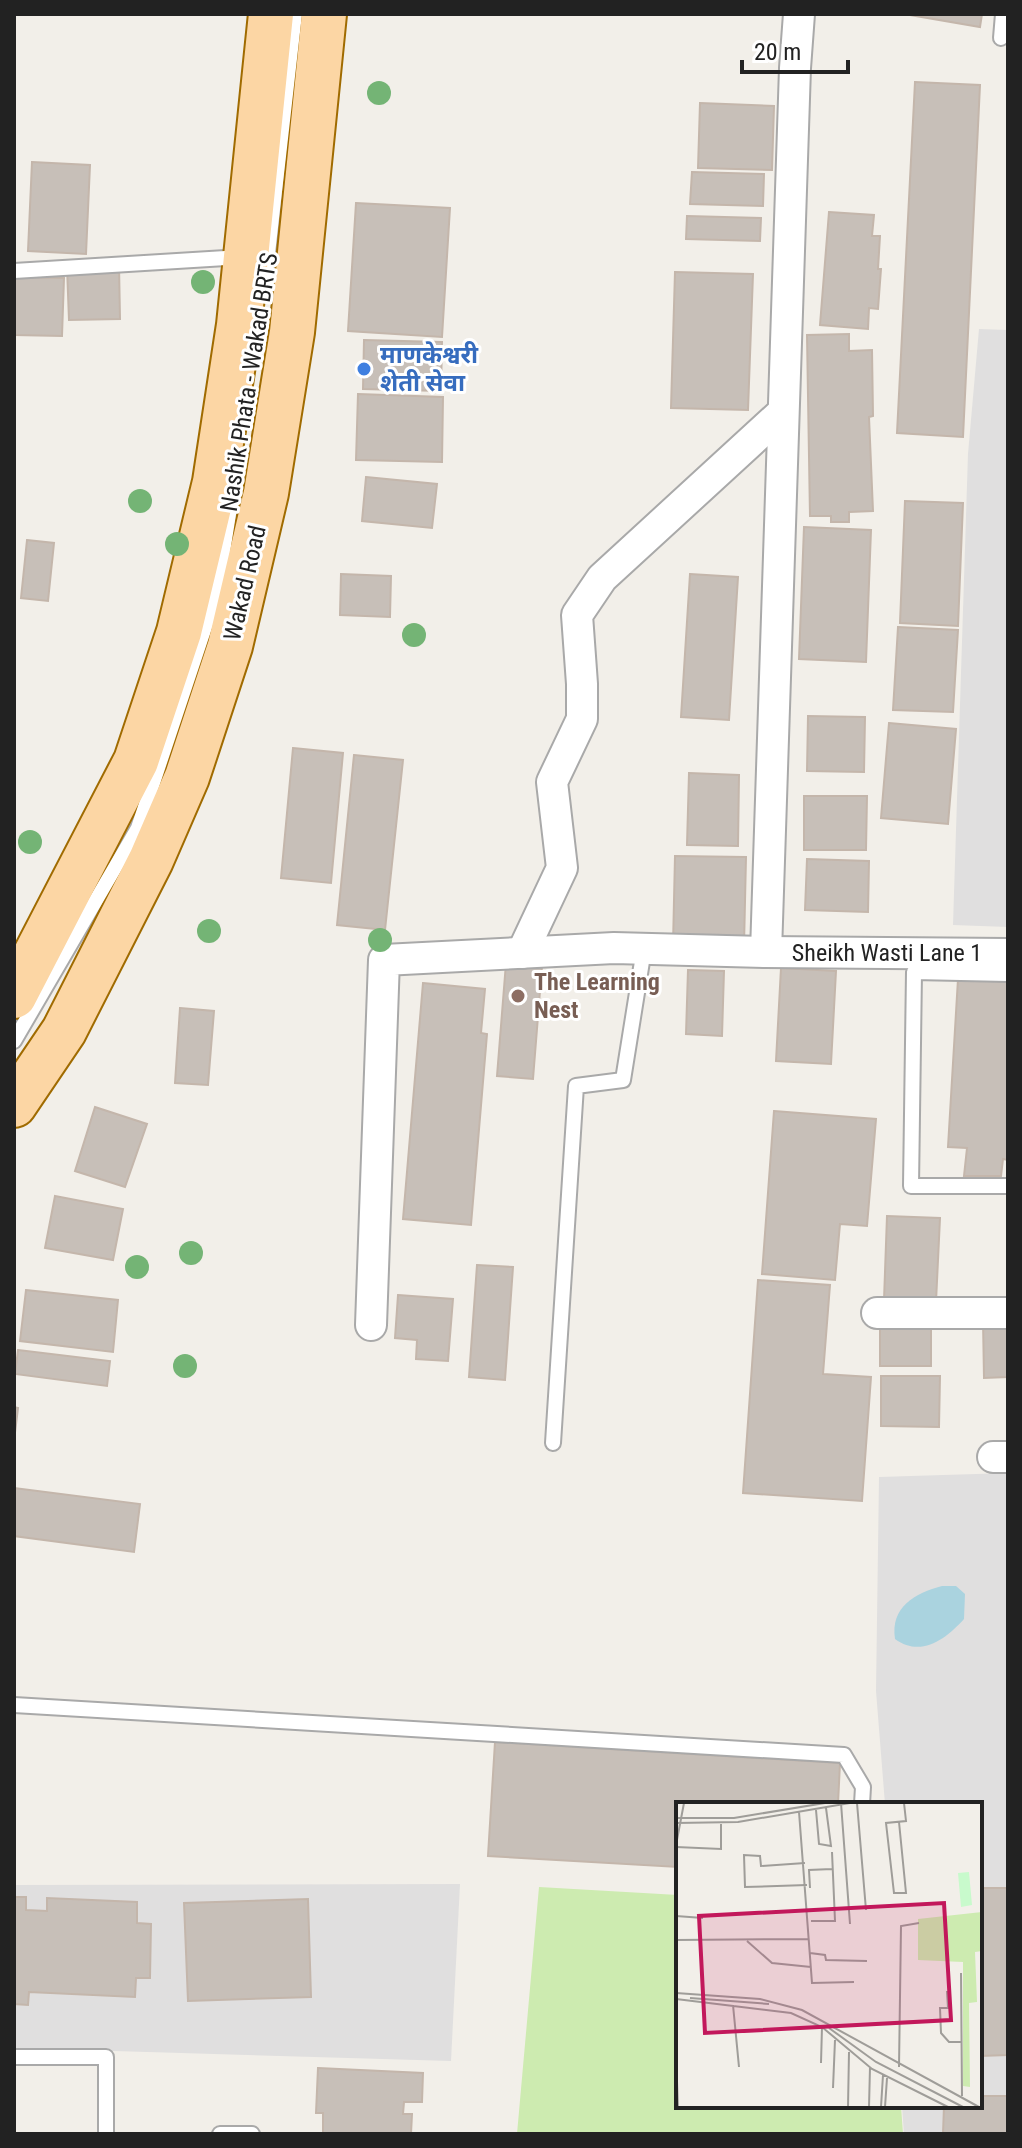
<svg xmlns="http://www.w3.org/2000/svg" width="1022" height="2148" viewBox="0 0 1022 2148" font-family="'Roboto Condensed','Noto Sans Devanagari',sans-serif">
  <rect width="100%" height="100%" fill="#f2efe9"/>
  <g fill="#e0dfdf">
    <polygon points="979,329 1008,330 1008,927 953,925 968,454"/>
    <polygon points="1008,1473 1008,2134 904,2134 902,2106 980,2106 980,1804 885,1804 876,1691 879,1477"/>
    <polygon points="460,1884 451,2061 14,2048 14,1885"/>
  </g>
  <polygon fill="#cdebb0" points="539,1887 678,1895 678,2106 901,2106 903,2134 517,2134"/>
  <path fill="#aad3df" d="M 942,1586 L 956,1586 L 965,1594 L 964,1619 C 946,1639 921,1658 895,1639 C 890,1607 915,1593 942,1586 Z"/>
  <g fill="#c7bfb8" stroke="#c4b6ab" stroke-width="2">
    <polygon points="904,14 982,14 980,27"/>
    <polygon points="915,82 980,85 963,437 897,433"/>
    <polygon points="700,103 774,106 772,170 698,168"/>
    <polygon points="32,162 90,165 86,254 28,251"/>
    <polygon points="692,172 764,174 763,206 690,204"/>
    <polygon points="356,203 450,208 442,337 348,331"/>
    <polygon points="829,212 874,215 872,236 880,236 878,269 881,269 878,309 869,308 868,329 820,325"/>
    <polygon points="687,216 761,218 760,241 686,239"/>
    <polygon points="119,265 120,319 69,320 67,267"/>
    <polygon points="675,272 753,274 748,410 671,408"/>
    <polygon points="14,277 64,278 62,336 14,335"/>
    <polygon points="849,334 849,351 872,350 873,416 869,417 873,511 849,512 849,522 831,522 831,516 810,516 807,335"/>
    <polygon points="364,340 442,342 441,391 363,389"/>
    <polygon points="358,394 443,397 442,462 356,460"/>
    <polygon points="366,477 437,484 432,528 362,521"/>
    <polygon points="905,501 963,503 958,626 900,623"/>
    <polygon points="804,527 871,530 866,662 799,659"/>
    <polygon points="27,540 54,543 48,601 21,598"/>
    <polygon points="341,574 391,576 390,617 340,615"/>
    <polygon points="690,574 738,577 729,720 681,717"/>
    <polygon points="898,627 958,630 953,712 893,710"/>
    <polygon points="808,716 865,717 864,772 807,771"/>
    <polygon points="889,723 956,729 948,824 881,818"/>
    <polygon points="293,748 343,753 331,883 281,878"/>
    <polygon points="354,755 403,760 385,930 337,925"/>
    <polygon points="689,773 739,775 738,846 687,845"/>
    <polygon points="804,796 867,796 866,850 804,850"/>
    <polygon points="675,856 746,857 744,946 673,945"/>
    <polygon points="807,859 869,861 868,912 805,910"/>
    <polygon points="506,963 542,966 533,1079 497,1076"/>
    <polygon points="781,968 836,971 831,1064 776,1061"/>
    <polygon points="688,970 724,971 722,1036 686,1034"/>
    <polygon points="958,979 1008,982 1008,1160 1003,1159 1001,1176 964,1176 967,1148 948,1147"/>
    <polygon points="423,983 485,989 481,1033 487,1034 471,1225 403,1219"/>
    <polygon points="180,1008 214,1011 208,1085 175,1083"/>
    <polygon points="95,1107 147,1124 125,1187 75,1171"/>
    <polygon points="774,1111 876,1119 867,1226 840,1224 835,1280 762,1274"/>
    <polygon points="55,1196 123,1209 113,1260 45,1248"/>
    <polygon points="887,1216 940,1218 936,1302 884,1300"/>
    <polygon points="477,1265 513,1267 505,1380 469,1377"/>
    <polygon points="758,1280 830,1285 823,1374 871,1377 862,1501 743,1493"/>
    <polygon points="26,1290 118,1300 113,1352 20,1341"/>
    <polygon points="398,1295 453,1299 448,1361 416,1359 417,1340 395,1338"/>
    <polygon points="931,1319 931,1366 880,1366 880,1320"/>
    <polygon points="1008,1319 1008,1377 984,1378 983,1320"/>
    <polygon points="18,1350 110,1361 107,1386 15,1374"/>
    <polygon points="881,1376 940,1376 939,1427 881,1426"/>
    <polygon points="14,1407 18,1408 14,1441"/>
    <polygon points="14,1488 140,1504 134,1552 14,1536"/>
    <polygon points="495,1742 840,1763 838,1804 678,1804 678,1867 488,1856"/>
    <polygon points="980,1888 1008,1888 1008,2055 980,2056"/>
    <polygon points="14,1897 26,1897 26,1910 47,1911 47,1898 137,1902 137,1923 151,1924 150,1978 136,1978 135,1997 29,1992 28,2005 14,2004"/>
    <polygon points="308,1899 311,1997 188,2001 184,1903"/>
    <polygon points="318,2068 423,2073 422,2102 404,2102 403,2114 412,2114 411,2134 323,2134 323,2113 316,2113"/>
    <polygon points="980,2096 1008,2096 1008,2134 943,2134 944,2106 980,2106"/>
  </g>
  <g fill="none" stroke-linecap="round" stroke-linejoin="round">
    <defs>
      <g id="lane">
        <polyline points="1001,38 1003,14"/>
        <polyline points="14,271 242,257"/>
        <polyline points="265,280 295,14"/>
        <polyline points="1008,974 914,972 911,1186 1008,1186"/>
        <polyline points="14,1041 138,828 217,591 229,514"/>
        <polyline points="553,1443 576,1086 623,1080 644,949"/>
        <polyline points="14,1705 844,1755 863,1787 862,1804"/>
        <polyline points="14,2057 106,2057 106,2134"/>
        <polyline points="220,2134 252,2134"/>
      </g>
      <g id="street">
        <polyline points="766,952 795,68 799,14"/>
        <polyline points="522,953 562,868 552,782 582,719 582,684 577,615 602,578 783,412"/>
        <polyline points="877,1313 1008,1313"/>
        <polyline points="371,1325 384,960 614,948 766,952 1008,954"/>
        <polyline points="993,1457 1008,1457"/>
      </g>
      <g id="primary">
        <polyline points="14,996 136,761 179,632 215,482 239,325 271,14"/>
        <polyline points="14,1105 64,1031 151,860 187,777 230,646 266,493 292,332 324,14"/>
      </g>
    </defs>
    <use href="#lane" stroke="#a9a9a9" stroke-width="18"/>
    <use href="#street" stroke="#a9a9a9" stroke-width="34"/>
    <use href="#primary" stroke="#a06b00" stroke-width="48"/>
    <use href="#lane" stroke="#fff" stroke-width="14"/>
    <use href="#street" stroke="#fff" stroke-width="30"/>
    <use href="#primary" stroke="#fcd6a4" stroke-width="44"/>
  </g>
  <g fill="#74b475">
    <circle cx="379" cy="93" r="12"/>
    <circle cx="203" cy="282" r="12"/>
    <circle cx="140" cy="501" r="12"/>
    <circle cx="177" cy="544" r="12"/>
    <circle cx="414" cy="635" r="12"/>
    <circle cx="30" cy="842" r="12"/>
    <circle cx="209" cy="931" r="12"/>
    <circle cx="380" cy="940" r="12"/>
    <circle cx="191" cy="1253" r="12"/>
    <circle cx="137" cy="1267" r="12"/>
    <circle cx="185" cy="1366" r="12"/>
  </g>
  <circle fill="#3f7fe0" stroke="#fff" stroke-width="3" cx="364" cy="369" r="8"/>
  <circle fill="#8d6e63" stroke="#fff" stroke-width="3" cx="518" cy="996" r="8"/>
  <g text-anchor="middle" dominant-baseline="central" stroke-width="6" stroke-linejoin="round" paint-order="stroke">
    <g font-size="24" font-weight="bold" fill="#366cbe" stroke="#fff" text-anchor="start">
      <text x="380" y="355">माणकेश्वरी<tspan x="380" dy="28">शेती सेवा</tspan></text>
    </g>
    <g font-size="24" fill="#222" stroke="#fff">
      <text transform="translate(249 382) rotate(-81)">Nashik Phata - Wakad BRTS</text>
      <text transform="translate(245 583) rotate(-77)">Wakad Road</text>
      <text x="887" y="953">Sheikh Wasti Lane 1</text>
    </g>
    <g font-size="24" font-weight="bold" fill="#785e54" stroke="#fff" text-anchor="start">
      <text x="534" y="982">The Learning<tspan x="534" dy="28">Nest</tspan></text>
    </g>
  </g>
  <g transform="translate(676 1802)">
    <rect width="306" height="306" fill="#f2efe9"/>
    <path d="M 306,110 L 306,149 L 299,150 L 301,200 L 293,201 L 294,285 L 287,284 L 287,160 L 242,158 L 242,117 Z" fill="#cdebb0"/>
    <path d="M 293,70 L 296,103 L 285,105 L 282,71 Z" fill="#c8facc"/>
    <path fill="none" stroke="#9f9d99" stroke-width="2" d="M 165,1 L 174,122M 181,1 L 190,108M 140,8 L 143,42 L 155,44 L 150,6M 123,10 L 136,181 L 178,180M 0,16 L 58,16 L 149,1M 223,20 L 230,91 L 218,91 L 210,21 L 230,19 L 228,1M 0,21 L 62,20 L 174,1M 0,43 L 8,1M 0,45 L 45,47 L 45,22M 129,61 L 85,64 L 84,54 L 68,53 L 69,85 L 131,83M 134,86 L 133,68 L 156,67M 0,114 L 27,116M 135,119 L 159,119 L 156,50M 0,138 L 133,137M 71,139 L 96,161 L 135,165M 134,151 L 149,153 L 150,158 L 191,159M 285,171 L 286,294M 271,189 L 272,206 L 264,206 L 265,231 L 273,240 L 286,240M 0,191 L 84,197 L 126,208 L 303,305M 14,196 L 93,202M 0,197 L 115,211 L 146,225 L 196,267 L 272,305M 57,203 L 63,265M 153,226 L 200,260 L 287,305M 0,254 L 2,305M 145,261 L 146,225M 223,265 L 225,124 L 243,121M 157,286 L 159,238M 172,305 L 173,250M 193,305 L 194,265M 205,305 L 207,273M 209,305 L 211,276"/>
    <path fill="#c2185b" fill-opacity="0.15" stroke="#c2185b" stroke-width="4" d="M 268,101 L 275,218 L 29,231 L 23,114 Z"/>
    <rect width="306" height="306" fill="none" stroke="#222" stroke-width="4"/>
  </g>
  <rect width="1022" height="2148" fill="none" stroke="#222222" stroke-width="32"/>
  <path d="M742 60v12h106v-12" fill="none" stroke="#222222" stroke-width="4"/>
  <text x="754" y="60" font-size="24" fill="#222222" stroke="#ffffff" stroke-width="6" paint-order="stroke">20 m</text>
</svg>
